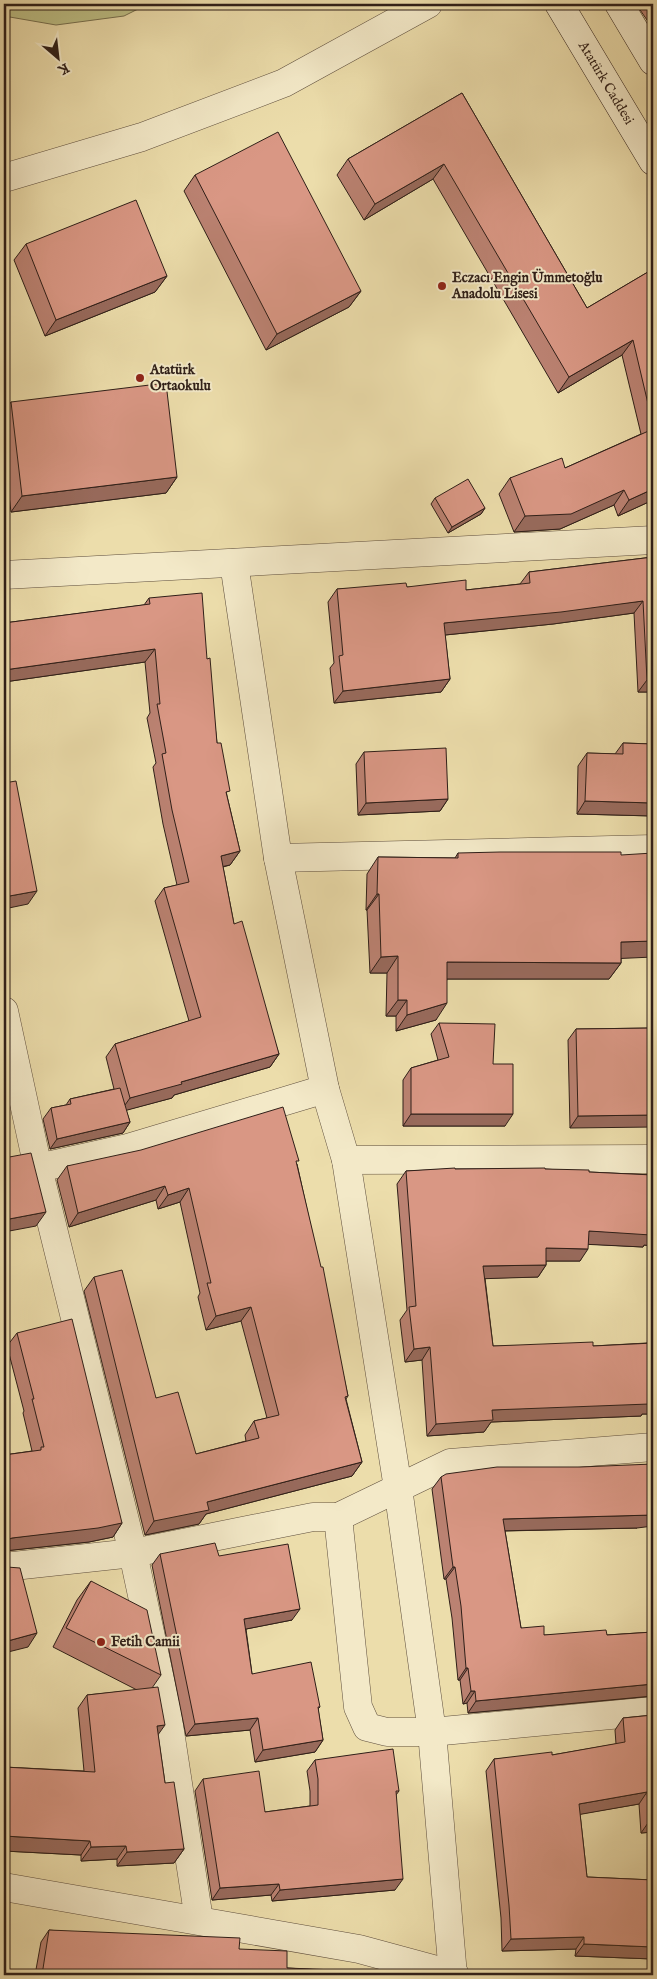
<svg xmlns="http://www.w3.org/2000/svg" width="657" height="1979" viewBox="0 0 657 1979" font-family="'IM FELL English',serif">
  <rect width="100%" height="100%" fill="#ecddab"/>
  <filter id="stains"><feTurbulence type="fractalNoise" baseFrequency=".004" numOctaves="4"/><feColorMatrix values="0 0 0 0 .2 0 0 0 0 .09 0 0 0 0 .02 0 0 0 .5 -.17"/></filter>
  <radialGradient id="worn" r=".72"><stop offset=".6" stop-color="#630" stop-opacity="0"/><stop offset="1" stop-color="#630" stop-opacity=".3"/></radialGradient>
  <polygon fill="#bdbf85" stroke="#766f4e" points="4,4 148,4 124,16 56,25 4,16"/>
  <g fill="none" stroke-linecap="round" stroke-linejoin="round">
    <defs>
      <g id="minor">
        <polyline points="234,563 278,858 325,1089 346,1160 398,1488 432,1732 453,1975"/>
        <polyline points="278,858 653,849"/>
        <polyline points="4,1011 38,1168 133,1553 167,1712 199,1920"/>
        <polyline points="346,1160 653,1159"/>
        <polyline points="38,1168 128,1148 325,1089"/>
        <polyline points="338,1517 358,1707 367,1727 387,1732 432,1732 653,1711"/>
        <polyline points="4,1567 133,1553 313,1517 338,1517 450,1463 653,1447"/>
        <polyline points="4,1887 359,1949 455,1975"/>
      </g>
      <g id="tertiary">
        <polyline points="4,178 142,137 284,83 428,4"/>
        <polyline points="4,575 653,540"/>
      </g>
      <g id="secondary">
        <polyline points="559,4 653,161"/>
        <polyline points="619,4 653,61"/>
      </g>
    </defs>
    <use href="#minor" stroke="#5e4e3d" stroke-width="29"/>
    <use href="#tertiary" stroke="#5e4e3d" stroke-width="29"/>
    <use href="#secondary" stroke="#2f1f18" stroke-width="29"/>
    <use href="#minor" stroke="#f3e9c8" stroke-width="28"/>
    <use href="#tertiary" stroke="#f3e9c8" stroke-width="28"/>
    <use href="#secondary" stroke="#f3e9c8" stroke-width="28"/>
  </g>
  <g fill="#bb8272" stroke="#2f1f18">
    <polygon points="636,4 653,4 653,22 651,17 647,20"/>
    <polygon points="462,93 587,308 653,269 653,500 618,516 614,505 560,529 514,532 499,494 510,478 565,468 641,434 622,355 558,393 433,179 364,220 337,175 348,159"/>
    <polygon points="195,175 361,291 349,307 266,350 184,191"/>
    <polygon points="26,244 167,276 155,292 45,336 14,260"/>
    <polygon points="11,402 177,477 166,493 11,512 4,453 4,412"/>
    <polygon points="435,498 485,508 481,514 448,533 431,504"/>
    <polygon points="653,557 653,692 638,692 634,613 553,624 445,635 450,679 441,692 334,703 330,668 334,663 328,602 337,589 407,587 466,590 520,584 529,572"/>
    <polygon points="149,598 207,659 217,743 227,796 240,851 230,865 223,867 234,924 279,1054 270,1067 174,1095 172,1098 126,1110 130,1122 123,1133 50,1149 43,1119 51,1108 66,1105 70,1099 114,1089 106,1057 115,1044 189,1021 155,901 164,888 177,885 163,824 153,767 156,763 147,718 150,713 145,662 4,682 4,623 144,605"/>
    <polygon points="623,743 653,744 653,816 577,814 578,766 587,753 615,754"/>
    <polygon points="364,752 448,799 440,811 358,815 356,764"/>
    <polygon points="458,853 621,958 621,963 609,979 447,979 436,1020 396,1031 396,1016 386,1016 387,973 370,973 367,910 366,910 367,874 378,857 455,858"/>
    <polygon points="439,1023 493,1064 505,1126 403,1126 403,1080 411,1068 438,1060 431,1034"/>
    <polygon points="653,1028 570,1128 568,1040 576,1029"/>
    <polygon points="297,1164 348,1396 346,1399 362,1462 352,1476 206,1514 199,1524 145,1535 84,1291 94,1277 156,1398 196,1454 246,1441 245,1435 254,1421 267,1418 241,1321 206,1330 198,1297 200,1293 180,1202 158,1209 156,1200 69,1227 57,1180 67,1166"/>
    <polygon points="455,1169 545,1169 589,1172 653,1175 653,1246 644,1245 643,1247 588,1244 580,1261 546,1261 546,1265 538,1277 485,1278 493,1346 593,1346 647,1343 653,1333 653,1414 642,1414 641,1416 491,1422 484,1432 427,1436 422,1360 405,1362 400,1320 407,1310 397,1184 406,1171"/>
    <polygon points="17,1333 122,1523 113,1537 89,1542 4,1551 4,1455 32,1451 23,1413 24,1411 7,1346"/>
    <polygon points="441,1477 637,1528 505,1531 521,1628 544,1635 607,1635 653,1632 653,1696 468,1713 467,1703 463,1704 460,1680 458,1680 452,1618 446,1579 444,1579 432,1489"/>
    <polygon points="160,1554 292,1620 246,1629 252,1674 320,1707 318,1709 323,1740 315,1752 255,1762 250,1730 186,1736 152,1565"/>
    <polygon points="91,1581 161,1675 152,1688 158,1735 165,1783 184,1849 174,1863 117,1866 117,1859 81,1861 81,1855 4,1851 4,1767 84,1771 78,1708 87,1695 137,1690 53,1647 77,1600"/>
    <polygon points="653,1715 653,1832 641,1833 639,1804 580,1814 587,1877 653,1880 653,1959 575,1956 576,1949 502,1951 501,1918 486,1771 494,1759 552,1755 616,1744 615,1730 623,1718"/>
    <polygon points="315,1760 399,1791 396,1795 395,1890 272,1901 271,1895 212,1900 195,1791 203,1779 265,1812 310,1806 310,1791 307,1771"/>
    <polygon points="49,1930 239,1949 287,1968 408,1975 35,1975 41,1942"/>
  </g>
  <g fill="#986a5c" stroke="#2f1f18">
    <polygon points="653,11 653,15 651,17 647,20"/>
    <polygon points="444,164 433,179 364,220 375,204"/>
    <polygon points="167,276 155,292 45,336 56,320"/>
    <polygon points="361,291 349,307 266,350 277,334"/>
    <polygon points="633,340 622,355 558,393 569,377"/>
    <polygon points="177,477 166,493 11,512 22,496"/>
    <polygon points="653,489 653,500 618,516 629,500"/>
    <polygon points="624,490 614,505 560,529 514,532 525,516"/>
    <polygon points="485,508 481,514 448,533 452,527"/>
    <polygon points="643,601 634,613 553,624 435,636 444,623"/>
    <polygon points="155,649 145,662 4,682 4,670"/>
    <polygon points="450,679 441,692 334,703 343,691"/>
    <polygon points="647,680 653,680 653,692 638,692"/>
    <polygon points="448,799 440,811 358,815 366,803"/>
    <polygon points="585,801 653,803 653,816 577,814"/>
    <polygon points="240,851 230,865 211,869 221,856"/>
    <polygon points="37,891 28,904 4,909 4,897"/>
    <polygon points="377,894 379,894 367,910 366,910"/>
    <polygon points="653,941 653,957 609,959 621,942"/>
    <polygon points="398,956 387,973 370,973 381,957"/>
    <polygon points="447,962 621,963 609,979 436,979"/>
    <polygon points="398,1000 407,1000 396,1016 386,1016"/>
    <polygon points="447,1003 436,1020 396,1031 407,1015"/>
    <polygon points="279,1054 270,1067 174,1095 172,1098 120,1112 130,1098 181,1082"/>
    <polygon points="411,1114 513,1114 505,1126 403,1126"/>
    <polygon points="653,1115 653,1127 570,1128 578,1116"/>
    <polygon points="130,1122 123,1133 50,1149 57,1139"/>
    <polygon points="165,1186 156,1200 69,1227 78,1213"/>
    <polygon points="189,1188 180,1202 158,1209 168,1195"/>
    <polygon points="46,1212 36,1226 4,1232 4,1220"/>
    <polygon points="589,1231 653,1233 653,1246 644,1245 643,1247 580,1244"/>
    <polygon points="546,1248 588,1249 580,1261 538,1261"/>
    <polygon points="546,1265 538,1277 475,1279 483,1266"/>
    <polygon points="251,1307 241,1321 206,1330 216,1316"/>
    <polygon points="430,1347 422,1360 405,1362 414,1349"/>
    <polygon points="653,1402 653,1414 642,1414 641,1416 491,1422 484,1432 427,1436 436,1424 492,1410"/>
    <polygon points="362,1462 352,1476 206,1514 199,1524 145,1535 154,1521 207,1502"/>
    <polygon points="653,1515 653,1526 637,1528 495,1531 503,1519"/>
    <polygon points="122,1523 113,1537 89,1542 4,1551 4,1541 12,1538"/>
    <polygon points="453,1567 455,1567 446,1579 444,1579"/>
    <polygon points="300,1609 292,1620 236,1631 244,1619"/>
    <polygon points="37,1633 28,1647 4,1653 4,1642"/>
    <polygon points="466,1668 468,1668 460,1680 458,1680"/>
    <polygon points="653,1684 653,1696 468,1713 476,1701"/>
    <polygon points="471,1691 475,1691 467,1703 463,1704"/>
    <polygon points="258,1718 250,1730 186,1736 195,1724"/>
    <polygon points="165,1725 155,1739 157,1726"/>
    <polygon points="323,1740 315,1752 255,1762 263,1750"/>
    <polygon points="647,1792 639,1804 571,1816 579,1804"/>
    <polygon points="650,1820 653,1820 653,1832 641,1833"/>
    <polygon points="4,1836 90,1841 81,1855 4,1851"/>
    <polygon points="126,1846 117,1859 81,1861 91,1847"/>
    <polygon points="184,1849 174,1863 117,1866 127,1852"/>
    <polygon points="403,1879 395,1890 272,1901 280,1890"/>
    <polygon points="279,1884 271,1895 212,1900 220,1888"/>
    <polygon points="584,1937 576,1949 502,1951 511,1939"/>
    <polygon points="584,1944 653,1947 653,1959 575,1956"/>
  </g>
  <g fill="#d99784" stroke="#2f1f18">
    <polygon points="462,93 587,308 653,269 653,425 633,340 569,377 444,164 375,204 348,159"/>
    <polygon points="278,132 361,291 277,334 195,175"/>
    <polygon points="136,200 167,276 56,320 26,244"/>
    <polygon points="166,383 177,477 22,496 11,402"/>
    <polygon points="653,429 653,489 629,500 624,490 571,514 525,516 510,478 562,458 565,468"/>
    <polygon points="468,479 485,508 452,527 435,498"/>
    <polygon points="653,557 653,680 647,680 643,601 561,612 444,623 450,679 343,691 339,656 343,655 337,589 406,583 407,587 466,580 466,590 530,583 529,572"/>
    <polygon points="202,593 207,659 210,658 217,743 221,743 230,791 226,792 240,851 221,856 234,924 242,921 279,1054 181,1082 182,1084 130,1098 115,1044 201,1017 164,888 189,882 172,810 162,754 166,753 157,704 160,704 155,649 4,670 4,623 150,604 149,598"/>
    <polygon points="623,743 653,744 653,803 585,801 587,753 623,754"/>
    <polygon points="446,748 448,799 366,803 364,752"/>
    <polygon points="16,781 37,891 4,897 4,783"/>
    <polygon points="500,852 621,852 621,855 653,853 653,941 621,942 621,963 447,962 447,1003 407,1015 407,1000 398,1000 398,956 381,957 379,894 377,894 378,857 458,858 458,853"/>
    <polygon points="439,1023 495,1024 493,1064 513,1064 513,1114 411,1114 411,1068 449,1057"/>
    <polygon points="653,1028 653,1115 578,1116 576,1029"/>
    <polygon points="120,1088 130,1122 57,1139 51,1108 71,1104 70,1099"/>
    <polygon points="283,1107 299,1161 296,1161 321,1267 323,1267 348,1396 345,1397 362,1462 207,1502 209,1510 154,1521 94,1277 122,1270 156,1398 178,1392 196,1454 259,1438 254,1421 279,1415 251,1307 216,1316 207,1283 211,1283 189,1188 168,1195 165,1186 78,1213 67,1166 141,1150"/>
    <polygon points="31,1153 46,1212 4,1220 4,1158"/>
    <polygon points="455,1168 455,1169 545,1168 545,1169 589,1170 589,1172 653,1175 653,1233 651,1232 651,1235 589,1231 588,1249 546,1248 546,1265 483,1266 493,1346 593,1342 593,1346 653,1343 653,1402 649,1402 649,1404 492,1410 493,1420 436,1424 430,1347 414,1349 409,1307 416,1306 406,1171"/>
    <polygon points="72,1319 122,1523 98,1528 12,1538 4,1541 4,1455 41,1450 41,1447 44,1447 32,1399 34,1399 17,1333"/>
    <polygon points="653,1464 653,1515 503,1519 521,1628 544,1626 544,1635 606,1630 607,1635 653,1632 653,1684 476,1701 475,1691 471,1691 468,1668 466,1668 461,1606 455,1567 453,1567 441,1477 446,1474 497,1467 580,1467"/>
    <polygon points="215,1543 219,1556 288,1544 300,1609 244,1619 252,1674 311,1662 320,1707 318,1707 323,1740 263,1750 258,1718 195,1724 160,1554"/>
    <polygon points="4,1565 7,1567 20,1568 37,1633 4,1642"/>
    <polygon points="91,1581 147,1610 161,1675 66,1628"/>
    <polygon points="158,1687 165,1725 157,1726 165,1783 174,1782 184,1849 127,1852 126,1846 91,1847 90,1841 4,1836 4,1767 95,1772 87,1695"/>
    <polygon points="653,1715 653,1820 650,1820 647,1792 579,1804 587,1877 653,1880 653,1947 584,1944 584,1937 511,1939 509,1905 494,1759 552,1752 552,1755 625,1742 623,1718"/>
    <polygon points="393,1749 399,1791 396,1791 403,1879 280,1890 279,1884 220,1888 203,1779 259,1771 265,1812 318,1805 318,1779 315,1760"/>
    <polygon points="49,1930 240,1938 239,1949 287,1951 287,1968 408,1973 408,1975 42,1975"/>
  </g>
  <g fill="#8f2418" stroke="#f3e9c8" stroke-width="2">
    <circle cx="442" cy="286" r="5"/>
    <circle cx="140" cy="378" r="5"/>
    <circle cx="101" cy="1642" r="5"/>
  </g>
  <g text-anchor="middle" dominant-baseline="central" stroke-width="4" stroke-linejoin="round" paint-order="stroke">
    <g font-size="14" fill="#2f1f18" stroke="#f3e9c8">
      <text transform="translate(606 83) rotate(59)">Atatürk Caddesi</text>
    </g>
    <g font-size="14" font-weight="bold" fill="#2f1f18" stroke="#f3e9c8" text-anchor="start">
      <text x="452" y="278">Eczacı Engin Ümmetoğlu<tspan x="452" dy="16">Anadolu Lisesi</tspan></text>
      <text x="150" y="370">Atatürk<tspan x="150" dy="16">Ortaokulu</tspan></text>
      <text x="111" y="1642">Fetih Camii</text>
    </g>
  </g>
  <rect width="657" height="1979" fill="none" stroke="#ecddab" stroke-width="20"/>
  <rect x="5" y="5" width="647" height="1969" fill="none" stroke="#2f1f18" stroke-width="2.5"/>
  <rect x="10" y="10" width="637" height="1959" fill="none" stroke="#2f1f18"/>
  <g transform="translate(58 58) rotate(152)" stroke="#f3e9c8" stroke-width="4" paint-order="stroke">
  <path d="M0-4L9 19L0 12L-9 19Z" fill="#2f1f18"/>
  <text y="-8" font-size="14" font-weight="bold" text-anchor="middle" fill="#2f1f18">K</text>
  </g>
  <rect width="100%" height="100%" filter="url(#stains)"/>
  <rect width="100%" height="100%" fill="url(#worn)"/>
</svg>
